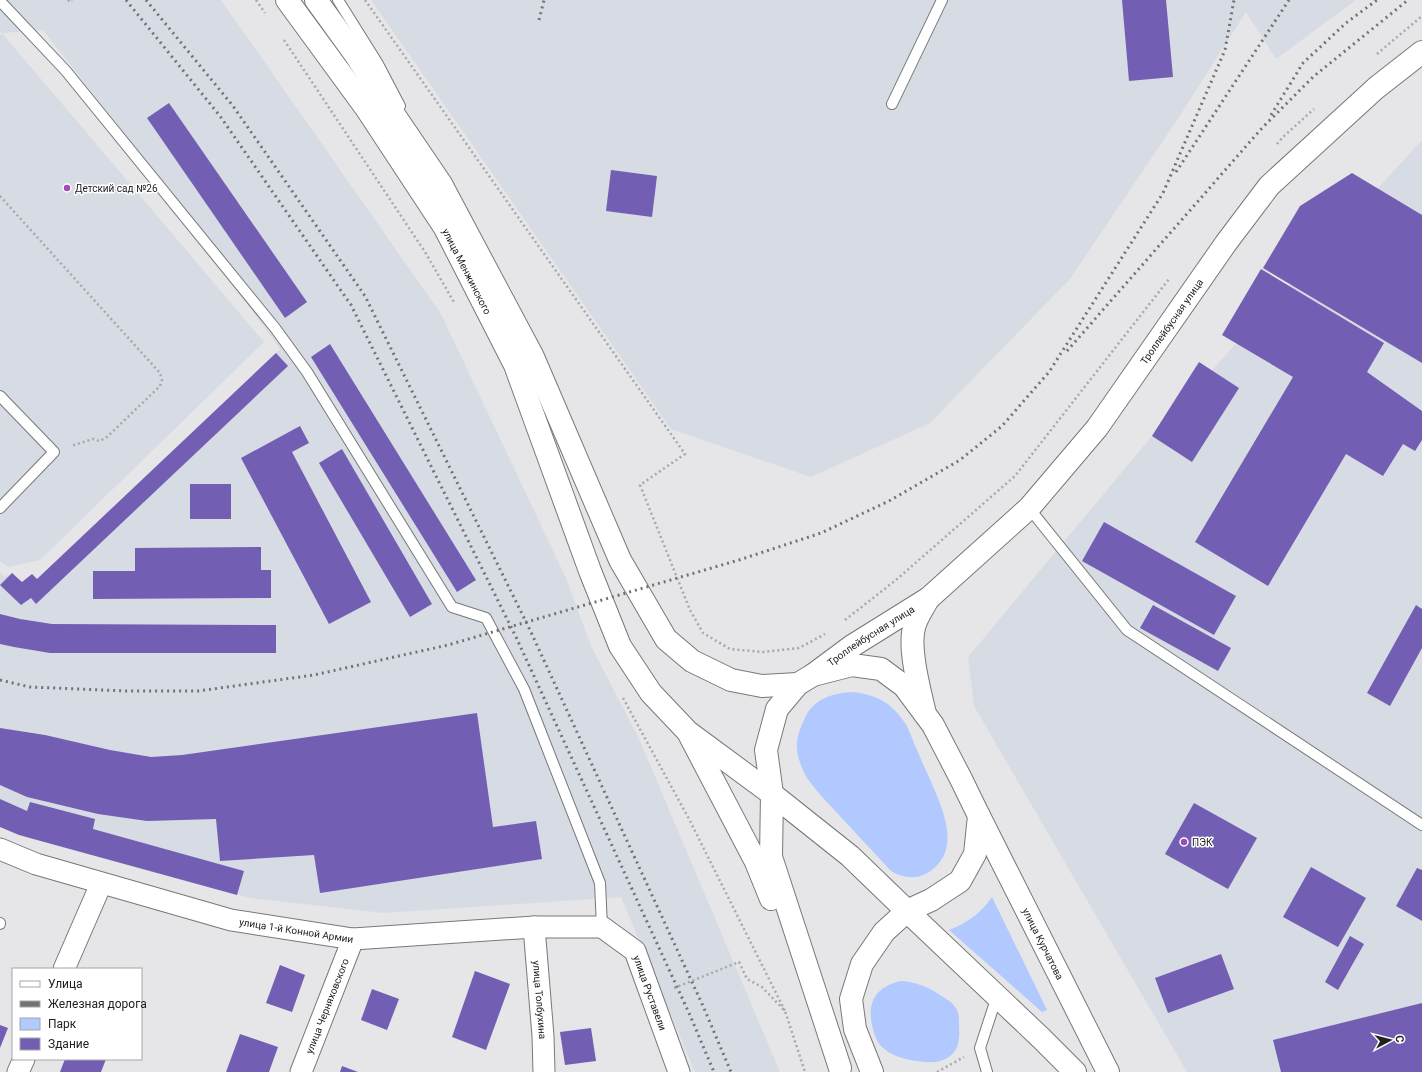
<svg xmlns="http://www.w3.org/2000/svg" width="1422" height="1072" viewBox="0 0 1422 1072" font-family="Roboto,sans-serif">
  <rect width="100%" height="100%" fill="#e6e6e8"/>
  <g fill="#d7dbe3">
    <polygon points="0,0 221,0 441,314 566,578 591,646 640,741 780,1072 695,1072 621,897 384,913 250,898 32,839 0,827 0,572 4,577 12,573 22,583 32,574 38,579 280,349 122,131 43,30 2,33 264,342 40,560 9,567 0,561 0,35 2,33 0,30"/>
    <polygon points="371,0 1356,0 1276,59 1246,12 1175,123 1070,279 930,423 811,477 671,429"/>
    <polygon points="1422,140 1422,1072 1187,1072 974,706 968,657 1152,436"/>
  </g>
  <g fill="#b1c9fe">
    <path d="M 854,692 C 880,696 893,704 907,726 C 914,743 921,760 929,777 C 941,806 964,849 929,872 C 917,880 902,878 891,871 C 874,852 856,834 839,815 C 828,803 816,791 807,778 C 802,769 798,759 797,749 C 796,738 800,729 804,720 C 813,698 833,693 854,692 Z"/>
    <path d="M 992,897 L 1047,1010 L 1042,1012 L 949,930 C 967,923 981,913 992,897 Z"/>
    <path d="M 901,981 C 918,982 930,988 943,997 C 948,1000 952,1002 955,1007 C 959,1012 959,1018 959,1024 C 960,1041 959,1055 940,1061 C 932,1063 924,1062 916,1061 C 904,1059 891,1056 882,1047 C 876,1041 874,1033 872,1025 C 867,1001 877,986 901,981 Z"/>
  </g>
  <g fill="#725fb3">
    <polygon points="1122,0 1166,0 1173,77 1129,81"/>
    <polygon points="169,103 307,302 285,318 147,118"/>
    <polygon points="611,170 657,176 652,217 606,211"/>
    <polygon points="1352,173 1422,215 1422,363 1263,268 1300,206"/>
    <polygon points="1261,269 1384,343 1367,372 1422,411 1422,440 1415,451 1403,444 1383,476 1346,454 1268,586 1195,542 1293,377 1222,335"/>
    <polygon points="330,344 476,580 457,592 311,357"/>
    <polygon points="276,353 288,366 36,604 31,598 21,605 0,585 12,573 22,582 32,574 37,579"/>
    <polygon points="1199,362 1239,388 1192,462 1152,436"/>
    <polygon points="300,426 309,443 292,452 371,602 329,624 241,458"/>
    <polygon points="342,449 432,604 410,617 319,463"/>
    <rect x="190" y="484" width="41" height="35"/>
    <polygon points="1104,522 1236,596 1214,635 1082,561"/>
    <polygon points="261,547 261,570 271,570 271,598 93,599 93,571 135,571 135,548"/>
    <polygon points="1153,605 1231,648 1218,671 1140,628"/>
    <polygon points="1416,605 1422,609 1422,648 1390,706 1367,693"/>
    <polygon points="0,614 20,619 52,624 276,625 276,653 50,653 14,647 0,644"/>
    <polygon points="477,713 493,827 536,821 542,859 320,893 314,855 220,861 216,819 147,821 98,814 27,797 0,785 0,728 45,735 110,750 151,757 182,755"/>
    <polygon points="0,799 27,811 30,802 95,819 93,829 244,871 237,895 19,835 0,827"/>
    <polygon points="1194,803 1257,838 1228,889 1165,854"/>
    <polygon points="1311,867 1366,898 1338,947 1283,917"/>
    <polygon points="1417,868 1422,870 1422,921 1396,906"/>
    <polygon points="1350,936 1364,944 1338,990 1325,982"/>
    <polygon points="1221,954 1234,989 1168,1013 1155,978"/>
    <polygon points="280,965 305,975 292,1012 266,1003"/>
    <polygon points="475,971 510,984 486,1050 452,1037"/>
    <polygon points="372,989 399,999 387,1030 361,1020"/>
    <polygon points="1422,1003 1422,1072 1281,1072 1273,1040"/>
    <polygon points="0,1025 8,1028 0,1048"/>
    <polygon points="591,1028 596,1061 565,1065 560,1032"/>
    <polygon points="240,1034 278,1047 269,1072 226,1072"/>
    <polygon points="65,1059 106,1059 101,1072 60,1072"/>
    <polygon points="342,1066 358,1072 340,1072"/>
  </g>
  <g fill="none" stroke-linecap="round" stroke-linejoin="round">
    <defs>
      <g id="lane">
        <polyline points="338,0 378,64 400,106"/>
        <polyline points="0,1 66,71 275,328 307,372 452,607 486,618 524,689 600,883 602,927"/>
        <polyline points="892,104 942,0"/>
        <polyline points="0,396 54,452 0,508"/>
        <polyline points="1029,508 1127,630 1422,825"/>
        <polyline points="0,923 0,924"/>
        <polyline points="987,1072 980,1048 997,996"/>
      </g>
      <g id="street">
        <path id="s1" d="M 0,849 L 36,864 L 231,920 L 353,939 L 534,927 L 602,927 L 635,951 L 679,1072"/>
        <path id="s2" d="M 534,927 L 543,1036 L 544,1072"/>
        <polyline points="64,969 101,884"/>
        <polyline points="18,1072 24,1059"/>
        <path id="s3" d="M 301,1072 L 353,939"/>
      </g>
      <g id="secondary">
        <path id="s4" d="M 813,675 L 852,646 L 929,598 L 1029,508 L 1097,428 L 1226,243 L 1269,186 L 1376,88 L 1422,52"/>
        <path d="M 925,714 C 920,691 907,646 915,624 C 918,615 924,607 928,599"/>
        <path id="s5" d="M 979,816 L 1108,1072"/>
        <polyline points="907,911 1041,1038 1075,1072"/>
      </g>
      <g id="primary">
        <path id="s6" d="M 287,0 L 366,108 L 445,228 L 515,365 L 590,571 L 620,646 L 651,693 L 688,732 L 772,794 L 850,856 L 907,911"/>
        <polyline points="316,0 355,54 382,97 441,184 533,357 620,560 666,639 692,661 731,680 762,686 798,684"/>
        <polyline points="690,736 756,862 771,899"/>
        <polyline points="840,1068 771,857 772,794 766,750 777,709 798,684 813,675 852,665 881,669 904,686 933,725 961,779 979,816 975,854 960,881 931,900 907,911 884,932 862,964 851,999 855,1029 872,1072"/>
      </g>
    </defs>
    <use href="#lane" stroke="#777879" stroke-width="12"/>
    <use href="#street" stroke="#777879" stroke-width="23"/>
    <use href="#secondary" stroke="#777879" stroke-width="24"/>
    <use href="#primary" stroke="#777879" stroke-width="24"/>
    <g stroke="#a8a8aa" stroke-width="2.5" stroke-dasharray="2 3" stroke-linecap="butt">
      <polyline points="68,0 70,2 72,0"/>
      <polyline points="256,0 265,13"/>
      <polyline points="365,0 685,454 640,485 690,610 703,633 730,649 763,652 799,648 825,634"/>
      <polyline points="284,40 425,252 455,304"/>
      <polyline points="1377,54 1422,16"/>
      <polyline points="1277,144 1283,137 1314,109"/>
      <polyline points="0,196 160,373 162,380 160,386 106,438 99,441 93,439 71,446"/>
      <polyline points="845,620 896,580 1015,476 1169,279"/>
      <polyline points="623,698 689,819 785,1011"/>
      <polyline points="674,988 739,962 747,979 762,987 785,1011 805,1072"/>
      <polyline points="937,1072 964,1057"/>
    </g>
    <use href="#lane" stroke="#fff" stroke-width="10"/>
    <use href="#street" stroke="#fff" stroke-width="21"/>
    <use href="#secondary" stroke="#fff" stroke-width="22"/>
    <use href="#primary" stroke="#fff" stroke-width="22"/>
    <g stroke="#737374" stroke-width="3" stroke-dasharray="2 4" stroke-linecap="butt">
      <polyline points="126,0 220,116 351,305 516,637 689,1013 714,1072"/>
      <polyline points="146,0 233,106 365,296 530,630 703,1006 731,1072"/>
      <polyline points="539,20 544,0"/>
      <polyline points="1271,115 1303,63 1346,23 1377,0"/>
      <polyline points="1176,172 1289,0"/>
      <polyline points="1067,351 1262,128 1313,77 1408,0"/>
      <polyline points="0,680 30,687 126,691 198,691 314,675 448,645 739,560 821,533 889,501 960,460 1002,426 1049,372 1163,193 1225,50 1234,0"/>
    </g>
  </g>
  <g fill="#a24bb8" stroke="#fff" stroke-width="1.5">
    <circle cx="67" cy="188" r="4"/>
    <circle cx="1184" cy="842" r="4"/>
  </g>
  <g text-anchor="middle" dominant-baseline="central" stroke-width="3" stroke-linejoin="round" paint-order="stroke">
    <g font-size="10" fill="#202121" stroke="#fff" text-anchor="start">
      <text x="75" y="188">Детский сад №26</text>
      <text x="1192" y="842">ПЭК</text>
    </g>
    <g font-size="10" fill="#202121" stroke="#fff">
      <text stroke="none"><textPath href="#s6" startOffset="326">улица Менжинского</textPath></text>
      <text stroke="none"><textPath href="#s4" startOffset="509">Троллейбусная улица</textPath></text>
      <text stroke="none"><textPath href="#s4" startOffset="70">Троллейбусная улица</textPath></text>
      <text stroke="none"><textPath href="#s1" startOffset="308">улица 1-й Конной Армии</textPath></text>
      <text stroke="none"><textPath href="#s5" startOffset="143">улица Курчатова</textPath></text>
      <text stroke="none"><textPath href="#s1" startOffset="700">улица Руставели</textPath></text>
      <text stroke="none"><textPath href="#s2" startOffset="73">улица Толбухина</textPath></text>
      <text stroke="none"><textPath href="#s3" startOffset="71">улица Черняховского</textPath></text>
    </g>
  </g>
  <rect x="12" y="968" width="130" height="92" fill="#ffffff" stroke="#a6a6a6"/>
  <rect x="20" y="981" width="20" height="6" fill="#ffffff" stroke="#a6a6a6"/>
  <text x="48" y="988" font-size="12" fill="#202121">Улица</text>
  <rect x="20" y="1001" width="20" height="6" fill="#737374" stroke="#a6a6a6"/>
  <text x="48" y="1008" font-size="12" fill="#202121">Железная дорога</text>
  <rect x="20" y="1018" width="20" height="12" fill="#b1c9fe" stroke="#a6a6a6"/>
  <text x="48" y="1028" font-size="12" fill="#202121">Парк</text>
  <rect x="20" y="1038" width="20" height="12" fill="#725fb3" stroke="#a6a6a6"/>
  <text x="48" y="1048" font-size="12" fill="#202121">Здание</text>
  <g transform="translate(1390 1040) rotate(83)" stroke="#ffffff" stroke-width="3" paint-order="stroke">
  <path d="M0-3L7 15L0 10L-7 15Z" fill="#202121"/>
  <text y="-6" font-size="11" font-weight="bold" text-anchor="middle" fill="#202121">С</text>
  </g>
</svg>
